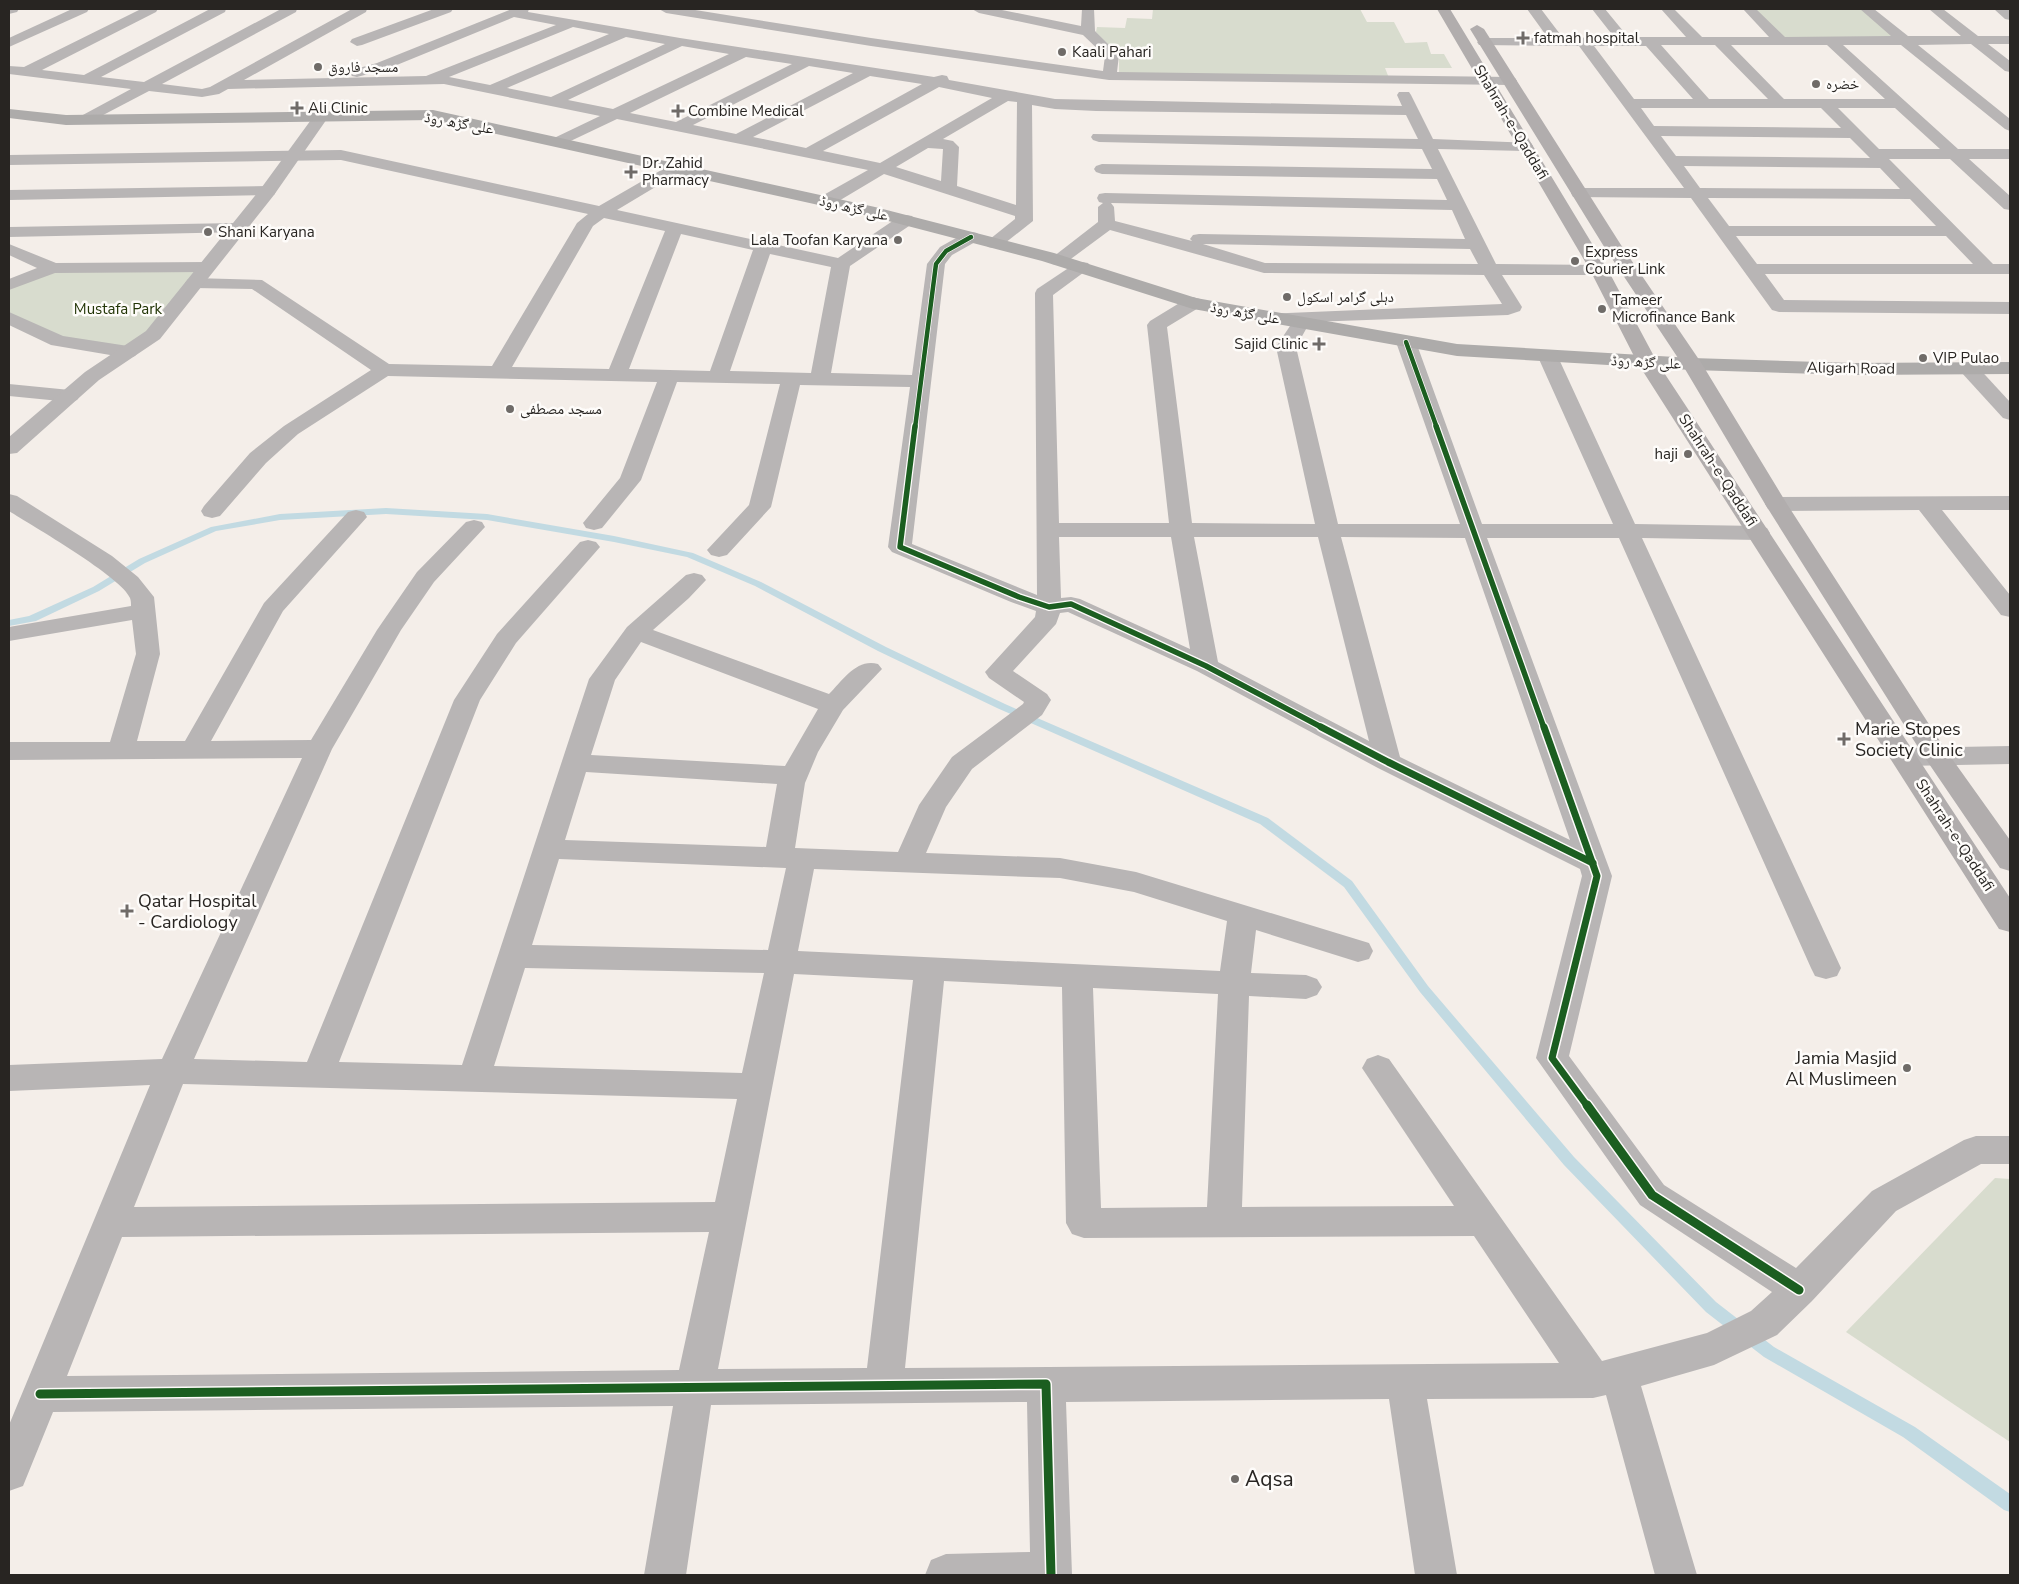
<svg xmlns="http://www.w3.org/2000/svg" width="2019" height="1584" viewBox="0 0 2019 1584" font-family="'Nunito Sans','Noto Naskh Arabic',sans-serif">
  <rect width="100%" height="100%" fill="#f4eee9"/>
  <g fill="#d8dcce">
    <polygon points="1153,9 1360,9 1367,22 1394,22 1405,43 1427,42 1431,54 1444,54 1452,68 1385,68 1389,78 1119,74 1119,56 1096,32 1097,27 1125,28 1127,18 1152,19"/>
    <polygon points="1751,9 1866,9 1905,40 1780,40"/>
    <polygon points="207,267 128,352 58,341 9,318 9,285 53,268"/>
    <polygon points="1995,1178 2010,1179 2010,1442 1846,1332"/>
  </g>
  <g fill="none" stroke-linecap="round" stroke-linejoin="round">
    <polygon fill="#c2dae2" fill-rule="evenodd" points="386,508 487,514 614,536 693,553 761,582 886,647 1005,704 1268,818 1352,881 1428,986 1574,1157 1716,1302 1774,1347 1915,1427 2010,1494 2010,1512 2004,1510 1903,1437 1764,1357 1706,1312 1564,1165 1420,992 1344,887 1260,824 997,708 878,651 755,586 687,557 614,542 487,520 386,514 280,520 216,531 145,563 99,591 36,621 9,626 9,620 29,616 93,587 139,559 211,527 280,514"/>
    <g fill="#b8b5b5" fill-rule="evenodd">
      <polygon points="9,9 19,9 17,12 9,14"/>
      <polygon points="72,9 89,9 87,12 9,47 9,38"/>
      <path d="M 141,9 L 158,9 L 156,12 L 42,70 L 84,75 L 210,9 L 226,9 L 225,12 L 101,77 L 144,82 L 281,9 L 297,9 L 296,12 L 162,84 L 202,89 L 210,87 L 352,9 L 367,9 L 366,12 L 244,80 L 426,76 L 556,25 L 514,17 L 387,69 L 357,77 L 352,76 L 350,73 L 352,70 L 377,63 L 512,9 L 529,9 L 528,12 L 680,38 L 934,77 L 942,75 L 947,76 L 949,80 L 1055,99 L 1402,106 L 1397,95 L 1399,92 L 1409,92 L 1411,95 L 1433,139 L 1531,143 L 1533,146 L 1531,149 L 1525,151 L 1438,149 L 1496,264 L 1599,265 L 1605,266 L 1608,270 L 1605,274 L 1599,275 L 1502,275 L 1522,307 L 1520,311 L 1508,315 L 1310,322 L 1296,347 L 1338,524 L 1460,524 L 1396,342 L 1399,338 L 1406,336 L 1413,338 L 1416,342 L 1482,524 L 1613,524 L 1538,357 L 1541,353 L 1548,351 L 1555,353 L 1558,357 L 1635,524 L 1759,526 L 1767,528 L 1770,533 L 1767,538 L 1759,540 L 1642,538 L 1841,968 L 1837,976 L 1826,979 L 1815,976 L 1811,968 L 1619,538 L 1487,538 L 1612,876 L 1569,1056 L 1664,1185 L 1796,1268 L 1872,1191 L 1964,1140 L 1976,1136 L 2010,1136 L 2010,1164 L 1981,1164 L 1896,1211 L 1812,1301 L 1777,1335 L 1714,1365 L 1641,1386 L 1697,1575 L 1655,1575 L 1606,1395 L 1593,1398 L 1427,1399 L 1457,1575 L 1415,1575 L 1389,1399 L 1066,1402 L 1072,1575 L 925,1575 L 931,1560 L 946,1554 L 1030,1552 L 1027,1402 L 711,1405 L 686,1575 L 644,1575 L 673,1406 L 53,1412 L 23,1486 L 9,1491 L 9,1425 L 150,1085 L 9,1091 L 9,1065 L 162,1059 L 302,758 L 9,760 L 9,742 L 110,742 L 136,654 L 132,620 L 9,641 L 9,627 L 131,606 C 131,603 131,601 130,598 C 123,578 31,525 9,511 L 9,494 L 17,496 L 112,556 L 138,577 L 154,597 L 160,654 L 137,741 L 185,741 L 264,603 L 348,512 L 356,510 L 364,512 L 367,517 L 283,611 L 211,741 L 311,740 L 377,630 L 417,572 L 466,522 L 474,520 L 482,522 L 485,527 L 434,582 L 401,630 L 332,749 L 194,1059 L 307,1062 L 454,700 L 497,634 L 580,542 L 588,540 L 596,542 L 600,547 L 516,643 L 480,700 L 339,1062 L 462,1065 L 589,679 L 627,627 L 686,575 L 694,573 L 702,575 L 706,580 L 689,598 L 653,630 L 829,694 C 843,680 857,658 878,664 L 882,669 L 843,710 L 818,752 L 805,783 L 795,848 L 898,852 L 919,805 L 952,757 L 1023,704 L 1024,702 L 989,678 L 985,672 L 1035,617 L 1036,611 L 1011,602 L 892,552 L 888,547 L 910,387 L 800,385 L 771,507 L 727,555 L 719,557 L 711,555 L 707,550 L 749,505 L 780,384 L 677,382 L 641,480 L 602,528 L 594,530 L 586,528 L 583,523 L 620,478 L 657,382 L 388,376 L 298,434 L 266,463 L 220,516 L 212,518 L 204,516 L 201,511 L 204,506 L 250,453 L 284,426 L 371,370 L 252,289 L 194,288 L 188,287 L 185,283 L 188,279 L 194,278 L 262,280 L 389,364 L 492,366 L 577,223 L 588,214 L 341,160 L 9,165 L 9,155 L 341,150 L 599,206 L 670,165 L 682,165 L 684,168 L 682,171 L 617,210 L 838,258 L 900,216 L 906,215 L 912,216 L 915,220 L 912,224 L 850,266 L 831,373 L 912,375 L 927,264 L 940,247 L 965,233 L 971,232 L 977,233 L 980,237 L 977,241 L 952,255 L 945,264 L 912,544 L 1037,595 L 1035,293 L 1037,289 L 1076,263 L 1082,262 L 1088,263 L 1091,267 L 1053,295 L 1059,523 L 1169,523 L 1147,325 L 1150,321 L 1186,299 L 1193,297 L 1200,299 L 1202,303 L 1200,307 L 1167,327 L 1192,523 L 1315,524 L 1276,347 L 1292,323 L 1265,322 L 1263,318 L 1265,314 L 1502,304 L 1484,275 L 1264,273 L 1110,230 L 1064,264 L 1058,265 L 1052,264 L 1049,260 L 1098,222 L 1098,207 L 1103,203 L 1099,202 L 1097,198 L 1099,194 L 1105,193 L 1447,200 L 1437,179 L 1102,174 L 1096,172 L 1094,169 L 1096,166 L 1102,164 L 1432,169 L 1422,149 L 1099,142 L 1093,140 L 1091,137 L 1093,134 L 1418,139 L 1406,115 L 1096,111 L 1055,109 L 1032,105 L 1033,221 L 1000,247 L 994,248 L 988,247 L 985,243 L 1015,219 L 1015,216 L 884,174 L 832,205 L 820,205 L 818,201 L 820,197 L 868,170 L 617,119 L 558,147 L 552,145 L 550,142 L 552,139 L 600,116 L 444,84 L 228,89 L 219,94 L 202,97 L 149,91 L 86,124 L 81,122 L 78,119 L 81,116 L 131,89 L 9,74 L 9,66 L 24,67 ZM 573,27 L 609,34 L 490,85 L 449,77 ZM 626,37 L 665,44 L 551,97 L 507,88 ZM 682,46 L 729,54 L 613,109 L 568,100 ZM 746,57 L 792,64 L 676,122 L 630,113 ZM 809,66 L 853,73 L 736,134 L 693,125 ZM 870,76 L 922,84 L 806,148 L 753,137 ZM 939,87 L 992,98 L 880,163 L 823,151 ZM 1008,101 L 1017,102 L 1016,205 L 957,186 L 959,147 L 953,141 L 943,139 ZM 928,148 L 943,149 L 941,181 L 896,167 ZM 1111,203 L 1452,210 L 1465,239 L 1199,234 L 1193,235 L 1190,239 L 1192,241 L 1115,221 L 1114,207 ZM 604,218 L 665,231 L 609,369 L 512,367 L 593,226 ZM 681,234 L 753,250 L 710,371 L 629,369 ZM 1203,244 L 1470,249 L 1478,264 L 1265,263 ZM 770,254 L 831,267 L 811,373 L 730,371 ZM 1059,537 L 1171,537 L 1190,649 L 1080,599 L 1071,597 L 1061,598 ZM 1194,537 L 1318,537 L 1369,741 L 1218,662 ZM 1341,537 L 1465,538 L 1570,840 L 1400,757 ZM 1068,612 L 1197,671 L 1378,768 L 1580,869 L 1582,876 L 1536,1058 L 1640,1205 L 1772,1292 L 1751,1311 L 1707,1333 L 1602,1361 L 1389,1059 L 1378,1055 L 1367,1059 L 1362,1068 L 1454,1206 L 1242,1207 L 1249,996 L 1306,999 L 1317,995 L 1322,987 L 1317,979 L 1306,975 L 1251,973 L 1256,930 L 1358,962 L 1369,959 L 1373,951 L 1369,943 L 1136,872 L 1060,858 L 926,853 L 946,807 L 972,769 L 1042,715 L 1051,700 L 1047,694 L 1013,671 L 1056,624 L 1060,613 ZM 641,642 L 818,709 L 785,766 L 591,755 L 615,680 ZM 586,772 L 777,784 L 766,847 L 565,840 ZM 559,859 L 786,868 L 768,950 L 532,945 ZM 814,869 L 1060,878 L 1134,892 L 1227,921 L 1220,971 L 798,951 ZM 525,968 L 764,973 L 742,1073 L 494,1066 ZM 794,974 L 913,980 L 867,1368 L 718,1369 ZM 944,981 L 1062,987 L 1066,1223 L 1072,1234 L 1084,1238 L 1474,1236 L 1559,1363 L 905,1368 ZM 1093,988 L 1218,994 L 1207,1207 L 1101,1208 ZM 183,1084 L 737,1099 L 715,1202 L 134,1207 ZM 709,1232 L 679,1370 L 67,1376 L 122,1237 Z"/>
      <polygon points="434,9 453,9 451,12 362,45 357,46 350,42 352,39"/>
      <polygon points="659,9 689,9 871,38 1103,71 1105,56 1083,35 979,13 972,9 997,9 1081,26 1082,9 1094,9 1095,31 1119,55 1117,72 1510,77 1515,78 1517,81 1515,84 1510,85 1109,80 871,46 666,13"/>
      <path d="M 1527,9 L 1541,9 L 1563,38 L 1614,37 L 1592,9 L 1605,9 L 1628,37 L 1686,37 L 1661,9 L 1674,9 L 1702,37 L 1769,37 L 1743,9 L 1756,9 L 1785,37 L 1891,36 L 1860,9 L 1874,9 L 1908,36 L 1961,36 L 1929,9 L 1943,9 L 1978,36 L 2010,36 L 2010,44 L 1988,44 L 2010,61 L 2010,72 L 2005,71 L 1971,44 L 1918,45 L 2010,119 L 2010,131 L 2005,129 L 1901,45 L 1843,45 L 1958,149 L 2010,149 L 2010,159 L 1969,159 L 2010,196 L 2010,210 L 2004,209 L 1950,159 L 1889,159 L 1993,264 L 2010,264 L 2010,274 L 1765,274 L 1784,300 L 2010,302 L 2010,314 L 1779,312 L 1772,310 L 1691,198 L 1573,197 L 1571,193 L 1573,189 L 1579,188 L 1684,188 L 1579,46 L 1479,45 L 1477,42 L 1484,38 L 1548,38 ZM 1661,45 L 1715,45 L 1768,99 L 1709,99 ZM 1731,45 L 1827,45 L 1885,99 L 1784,99 ZM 1594,46 L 1646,46 L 1693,99 L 1634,99 ZM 1641,108 L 1821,108 L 1841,128 L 1654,126 ZM 1838,108 L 1895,108 L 1940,149 L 1879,149 ZM 1661,136 L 1850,138 L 1870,158 L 1676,156 ZM 1684,166 L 1880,168 L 1900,189 L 1700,188 ZM 1708,198 L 1910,199 L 1936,226 L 1729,226 ZM 1736,236 L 1946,236 L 1973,264 L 1757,264 Z"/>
      <polygon points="1994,9 2009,9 2010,20 2005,19"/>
      <polygon points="268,186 274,187 276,191 274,195 9,200 9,190"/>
      <polygon points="237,223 243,224 246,228 243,232 9,237 9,227"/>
      <polygon points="9,244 56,263 207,262 213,263 216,267 213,271 207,272 55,273 9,290 9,279 37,268 9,255"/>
      <polygon points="9,312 63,336 128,346 135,348 138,352 135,356 128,358 51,345 9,325"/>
      <polygon points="1968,362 1975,364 2010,402 2010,420 2003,418 1961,372 1958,368 1961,364"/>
      <polygon points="9,384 70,390 77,392 80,396 77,400 70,402 9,396"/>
      <polygon points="2010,496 2010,510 1942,510 2010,595 2010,617 2001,615 1919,510 1776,511 1768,509 1765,504 1768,499 1776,497"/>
      <polygon points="2010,746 2010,764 1904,766 1895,763 1891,757 1895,751 1904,748"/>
    </g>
    <polygon fill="#b8b5b5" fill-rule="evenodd" points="321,111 326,113 329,116 274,195 160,339 99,380 17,453 9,454 9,437 85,372 146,331 262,187 316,113"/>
    <polygon fill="#adabaa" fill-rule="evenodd" points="9,109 66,115 433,110 875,207 1054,253 1196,298 1457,344 1692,358 1854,363 2010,362 2010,374 1854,375 1692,370 1457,356 1193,309 1042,261 873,217 433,120 66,125 9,118"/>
    <g fill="#b1adad" fill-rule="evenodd">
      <polygon points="1437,9 1450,9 1608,270 1657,362 2010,898 2010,932 1999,929 1637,362 1590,270"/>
      <polygon points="1477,25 1484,29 1621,245 1702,364 1787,504 1945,749 2010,840 2010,871 2000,868 1923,755 1765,504 1682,364 1603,245 1470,29"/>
    </g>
    <defs>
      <g id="cycleway-far3">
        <polyline points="1406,342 1437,428"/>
        <polyline points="915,428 936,264 946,251 971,237"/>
      </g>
      <g id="cycleway-far2">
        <polyline points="915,426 900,547 1019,597 1049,607 1071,604 1206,666 1323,728"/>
        <polyline points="1436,426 1544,728"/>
      </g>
      <g id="cycleway-far1">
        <polyline points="1321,727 1388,762 1593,863"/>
        <polyline points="1544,727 1597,876 1552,1058 1588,1107"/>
      </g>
      <g id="cycleway">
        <polyline points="1587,1105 1652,1195 1799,1290"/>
        <polyline points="40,1394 1046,1384 1051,1575"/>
      </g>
    </defs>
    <use href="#cycleway-far3" stroke="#fefcfa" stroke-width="6"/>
    <use href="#cycleway-far2" stroke="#fefcfa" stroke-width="8"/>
    <use href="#cycleway-far1" stroke="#fefcfa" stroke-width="10"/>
    <use href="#cycleway" stroke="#fefcfa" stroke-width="12"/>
    <use href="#cycleway-far3" stroke="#1b5e20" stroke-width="4.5"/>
    <use href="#cycleway-far2" stroke="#1b5e20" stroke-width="5.5"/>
    <use href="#cycleway-far1" stroke="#1b5e20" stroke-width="7"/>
    <use href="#cycleway" stroke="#1b5e20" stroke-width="9"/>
  </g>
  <g fill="#6f6b68" stroke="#fefcfa" stroke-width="2">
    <path d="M1520.5 30.5h5v5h5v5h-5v5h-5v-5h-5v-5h5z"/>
    <circle cx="1062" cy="52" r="5"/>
    <circle cx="318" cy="67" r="5"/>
    <circle cx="1816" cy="84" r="5"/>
    <path d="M294.5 100.5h5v5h5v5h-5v5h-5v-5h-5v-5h5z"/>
    <path d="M675.5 103.5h5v5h5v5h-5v5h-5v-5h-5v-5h5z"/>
    <path d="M628.5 164.5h5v5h5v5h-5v5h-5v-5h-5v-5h5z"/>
    <circle cx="208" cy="232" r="5"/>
    <circle cx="898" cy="240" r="5"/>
    <circle cx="1575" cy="261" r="5"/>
    <circle cx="1287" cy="297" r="5"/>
    <circle cx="1602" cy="309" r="5"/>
    <path d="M1316.5 336.5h5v5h5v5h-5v5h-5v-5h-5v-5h5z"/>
    <circle cx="1923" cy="358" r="5"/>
    <circle cx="510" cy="409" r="5"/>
    <circle cx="1688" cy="454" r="5"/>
    <path d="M1841.5 731.5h5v5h5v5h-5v5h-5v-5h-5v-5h5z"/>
    <path d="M124.5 903.5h5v5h5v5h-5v5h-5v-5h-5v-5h5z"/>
    <circle cx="1907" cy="1068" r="5"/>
    <circle cx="1235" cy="1479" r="5"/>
  </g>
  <g text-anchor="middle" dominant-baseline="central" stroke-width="5" stroke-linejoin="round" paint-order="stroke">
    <g font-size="15" fill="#282522" stroke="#fefcfa" text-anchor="start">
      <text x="1534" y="38">fatmah hospital</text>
      <text x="1072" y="52">Kaali Pahari</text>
      <text x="328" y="67">مسجد فاروق</text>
      <text x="1826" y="84">خضرہ</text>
      <text x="308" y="108">Ali Clinic</text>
      <text x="688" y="111">Combine Medical</text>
      <text x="642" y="163">Dr. Zahid<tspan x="642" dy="17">Pharmacy</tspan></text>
      <text x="218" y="232">Shani Karyana</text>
      <text x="888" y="240" text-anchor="end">Lala Toofan Karyana</text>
      <text x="1585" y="252">Express<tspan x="1585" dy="17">Courier Link</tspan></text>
      <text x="1297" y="297">دہلی گرامر اسکول</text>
      <text x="1612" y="300">Tameer<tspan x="1612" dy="17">Microfinance Bank</tspan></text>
      <text x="1308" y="344" text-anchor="end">Sajid Clinic</text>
      <text x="1933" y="358">VIP Pulao</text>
      <text x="520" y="409">مسجد مصطفی</text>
      <text x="1678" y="454" text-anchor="end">haji</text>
    </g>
    <g font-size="15" fill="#282522" stroke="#fefcfa">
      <text transform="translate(1511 122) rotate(59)">Shahrah-e-Qaddafi</text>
      <text transform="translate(459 123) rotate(10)">علی گڑھ روڈ</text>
      <text transform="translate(854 208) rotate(13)">علی گڑھ روڈ</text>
      <text transform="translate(1245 313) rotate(10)">علی گڑھ روڈ</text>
      <text transform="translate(1646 362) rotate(3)">علی گڑھ روڈ</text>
      <text transform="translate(1851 368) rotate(1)">Aligarh Road</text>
      <text transform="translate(1718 470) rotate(57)">Shahrah-e-Qaddafi</text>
      <text transform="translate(1955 835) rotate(57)">Shahrah-e-Qaddafi</text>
    </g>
    <g font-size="15" fill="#223506" stroke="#fefcfa">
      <text x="118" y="309">Mustafa Park</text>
    </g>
    <g font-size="18" fill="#282522" stroke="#fefcfa" text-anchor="start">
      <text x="1855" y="729">Marie Stopes<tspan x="1855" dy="21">Society Clinic</tspan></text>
      <text x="138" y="901">Qatar Hospital<tspan x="138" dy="21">- Cardiology</tspan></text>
      <text x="1897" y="1058" text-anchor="end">Jamia Masjid<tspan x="1897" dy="21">Al Muslimeen</tspan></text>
    </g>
    <g font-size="21" fill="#282522" stroke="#fefcfa" text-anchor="start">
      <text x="1245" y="1479">Aqsa</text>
    </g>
  </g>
  <rect width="2019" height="1584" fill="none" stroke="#282522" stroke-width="20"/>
</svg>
